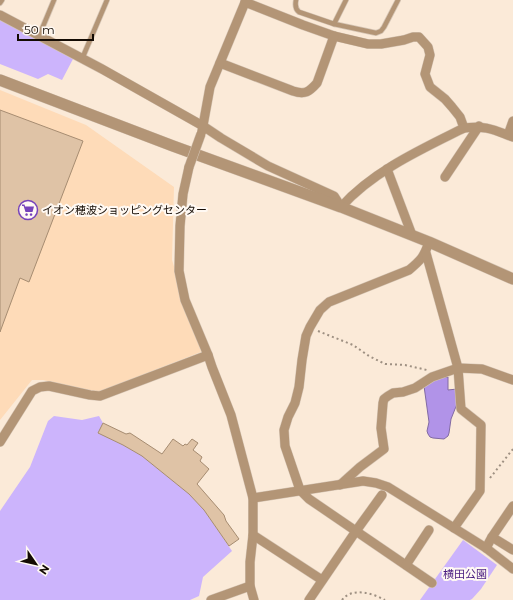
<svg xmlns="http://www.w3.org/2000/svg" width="513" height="600" viewBox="0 0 513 600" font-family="Montserrat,'Noto Sans JP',sans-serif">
  <rect width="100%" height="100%" fill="#fbead8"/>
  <polygon fill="#fedbb8" points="0,90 86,125 174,187 172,260 201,352 98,392 43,380 32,380 0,420"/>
  <g fill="#ccb4fc">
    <polygon points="0,19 73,59 62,80 48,74 38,79 0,64"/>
    <polygon points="54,416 82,420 99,416 103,423 99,433 123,445 142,456 189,494 204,510 232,551 203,577 199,596 190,600 0,600 0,511 30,467 48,421"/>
    <polygon points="463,540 497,565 481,589 472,599 470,600 420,600"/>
  </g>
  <polygon fill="#b193e8" stroke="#826aa3" points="448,377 448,390 457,389 457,404 451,419 449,433 448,436 444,439 433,438 430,437 428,434 427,431 429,422 424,386 438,378"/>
  <g fill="#dfc3a6" stroke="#a68c71">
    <polygon points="0,110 83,141 29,282 20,278 0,332"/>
    <polygon points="103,423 126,434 130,433 162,454 173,439 183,446 185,444 187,445 192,439 198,443 193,450 202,457 200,461 209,469 197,484 224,515 226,521 239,539 229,546 204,510 189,494 142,456 123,445 98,433"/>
  </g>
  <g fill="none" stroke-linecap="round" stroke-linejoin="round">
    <defs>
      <g id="service">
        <path d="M 296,0 C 295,5 295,9 299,12 L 334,24 L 376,33 L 381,31 L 384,27 L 398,0"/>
        <polyline points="0,3 2,0"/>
        <polyline points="334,24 346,0"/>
        <polyline points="39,36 54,0"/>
        <polyline points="82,59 107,0"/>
      </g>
      <g id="minor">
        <polyline points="245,2 303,25 334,36 368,44 381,44 404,40 413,37 419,37 428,47 430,55 425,74 430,87 445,99 452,107 460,117 464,128"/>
        <path d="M 0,15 L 102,69 L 203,126 L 221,138 L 268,166 L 334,196 L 341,207 C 373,171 422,149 464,128 C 485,125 494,130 513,137"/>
        <path d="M 220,63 L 293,91 C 305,95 309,92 317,83 L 334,36"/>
        <polyline points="202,131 210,87 246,0"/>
        <polyline points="508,135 513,121"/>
        <polyline points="189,167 183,194 180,226 179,271 185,300 208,355 212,367 231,415 253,498 253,535 250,562 250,586 254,600"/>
        <polyline points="387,169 412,235"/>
        <polyline points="445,177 479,126"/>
        <path d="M 429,242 C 424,257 421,260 409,270 L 329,302 L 320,310 L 310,327 L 306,336 L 302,360 L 299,387 L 295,403 L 288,417 L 284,430 L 285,446 L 300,490 L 309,499 L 432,583"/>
        <polyline points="426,253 458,368 461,409 481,425 480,491 454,528"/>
        <polyline points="0,442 32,391 40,387 49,386 90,395 100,396 208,355"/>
        <polyline points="340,485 360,467 384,449 381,428 383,403 384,399 388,396 393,393 403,392 415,388 432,377 458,368 482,369 513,380"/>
        <polyline points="253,498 363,481 376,483 388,487 454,528 486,548 513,569"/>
        <polyline points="253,535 322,580"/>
        <polyline points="492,537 513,550"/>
        <polyline points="486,548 492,537 513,506"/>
        <polyline points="406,565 429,530"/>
        <polyline points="211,600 250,586"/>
        <polyline points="309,600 356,531 382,495"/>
      </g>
      <polyline id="tertiary" points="0,80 173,146 341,207 429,242 513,279"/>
    </defs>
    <use href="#service" stroke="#d6c6b6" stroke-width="6"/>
    <use href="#minor" stroke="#d6c6b6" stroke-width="10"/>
    <use href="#tertiary" stroke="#d6c6b6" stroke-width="12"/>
    <g stroke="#9e9082" stroke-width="2" stroke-dasharray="2 3" stroke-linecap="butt">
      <polyline points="318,331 353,345 369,356 385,364 405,365 427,370"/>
      <polyline points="490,478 513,449"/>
      <path d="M 342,600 C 352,587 372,593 385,600"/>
    </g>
    <use href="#service" stroke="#b39576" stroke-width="4.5"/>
    <use href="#minor" stroke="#b39576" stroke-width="9"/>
    <use href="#tertiary" stroke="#b39576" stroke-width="11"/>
    <defs>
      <polyline id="minor-bridge" points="189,167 201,134"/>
    </defs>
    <use href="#minor-bridge" stroke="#d6c6b6" stroke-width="10" stroke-linecap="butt"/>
    <use href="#minor-bridge" stroke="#b39576" stroke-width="9"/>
  </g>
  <defs>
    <symbol id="supermarket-ring" viewBox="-11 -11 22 22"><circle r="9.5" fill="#fff9f3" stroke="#7643bb" stroke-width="1.5"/><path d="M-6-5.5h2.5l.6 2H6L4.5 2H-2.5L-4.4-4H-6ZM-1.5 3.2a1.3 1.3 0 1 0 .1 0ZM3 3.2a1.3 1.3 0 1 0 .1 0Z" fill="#7643bb"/></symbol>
  </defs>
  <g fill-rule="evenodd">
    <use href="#supermarket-ring" x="17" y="199" width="22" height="22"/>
  </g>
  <g text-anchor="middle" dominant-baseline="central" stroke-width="4" stroke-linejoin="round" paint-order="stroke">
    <g font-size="11" fill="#140b03" stroke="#fff9f3" text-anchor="start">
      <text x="42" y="210">イオン穂波ショッピングセンター</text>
    </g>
    <g font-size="11" fill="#4a1d80" stroke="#fff9f3">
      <text x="465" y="574">横田公園</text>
    </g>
  </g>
  <g transform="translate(36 564) rotate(124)" stroke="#fff9f3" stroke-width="3" paint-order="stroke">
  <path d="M0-3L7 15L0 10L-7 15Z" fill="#140b03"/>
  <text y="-6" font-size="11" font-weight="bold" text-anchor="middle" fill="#140b03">N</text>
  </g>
  <path d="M18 34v6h75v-6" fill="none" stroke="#140b03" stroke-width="2"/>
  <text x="24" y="34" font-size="12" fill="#140b03" stroke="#fff9f3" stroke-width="3" paint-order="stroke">50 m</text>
</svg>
